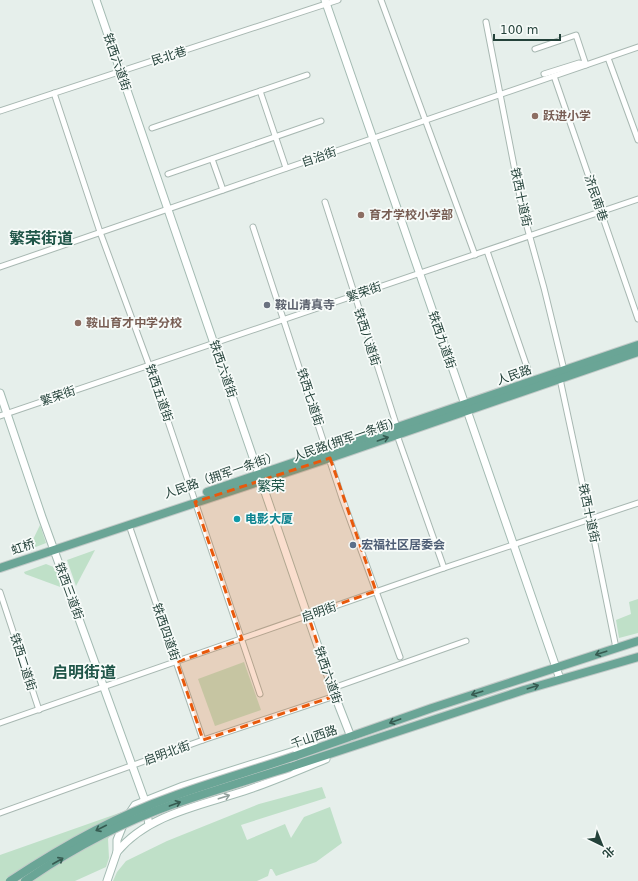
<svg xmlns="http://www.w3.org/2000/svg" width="638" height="881" viewBox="0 0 638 881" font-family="'DejaVu Sans','Noto Sans SC',sans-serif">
  <rect width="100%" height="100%" fill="#e6efeb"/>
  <g fill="#bfe0c8">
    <polygon points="40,525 46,543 28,550"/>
    <polygon points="95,550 76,586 67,560"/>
    <polygon points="46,564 56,568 63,588 25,574 24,572"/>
    <polygon points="638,599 638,633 619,638 616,620 631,614 629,602"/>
    <polygon points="244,662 261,710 215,726 198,679"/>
    <polygon points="322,787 326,798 241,825 247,840 285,824 291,838 304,817 330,807 342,843 316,862 276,876 272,869 270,869 268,876 257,881 113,881 117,872 126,861 167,841 259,804"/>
    <polygon points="122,812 108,839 109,858 106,867 75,881 0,881 0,855"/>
  </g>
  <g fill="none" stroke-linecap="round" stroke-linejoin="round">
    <defs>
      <g id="minor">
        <polyline points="381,0 475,255"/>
        <polyline points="486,22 523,212 544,288 564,370"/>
        <polyline points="535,49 576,35 586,65"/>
        <polyline points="608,58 638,140"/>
        <polyline points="544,74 579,63 586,64"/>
        <polyline points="554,76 638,319"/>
        <polyline points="260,91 286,168"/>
        <polyline points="54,93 100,232 149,365 260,694"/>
        <polyline points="0,111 338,0"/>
        <polyline points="152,128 307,75"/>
        <polyline points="212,159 223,190"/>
        <polyline points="168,174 321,121"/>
        <polyline points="325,202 397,427"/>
        <polyline points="253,227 342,498 400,657"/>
        <polyline points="487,251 527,367"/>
        <polyline points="0,267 638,47"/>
        <polyline points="560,379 590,519 616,648"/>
        <polyline points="0,416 638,199"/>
        <polyline points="397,435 444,568"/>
        <polyline points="129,525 203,740"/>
        <polyline points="0,592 39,710"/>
        <polyline points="333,688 466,641"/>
        <polyline points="0,723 444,568 638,503"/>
        <polyline points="0,813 203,740 335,696"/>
      </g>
      <g id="secondary">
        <polyline points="96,0 335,696 351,737"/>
        <polyline points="325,0 560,679"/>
        <polyline points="0,393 42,517 145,801 149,825"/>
        <path d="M 117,852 C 149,813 204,805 250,789 C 276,780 301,769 326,759"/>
        <polyline points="107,881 117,852 117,840 125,820 135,805 183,786 294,751 315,746"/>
      </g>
      <g id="primary">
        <polyline points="207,492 638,345"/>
        <polyline points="0,568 330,458 638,352"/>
        <polyline points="295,756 432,708 638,641"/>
        <polyline points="290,767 524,690 638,657"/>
      </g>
    </defs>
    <use href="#minor" stroke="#a8b8b2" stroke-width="7"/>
    <use href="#secondary" stroke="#a4bbb3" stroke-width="9"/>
    <use href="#primary" stroke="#c2cac8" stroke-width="10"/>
    <use href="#minor" stroke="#fff" stroke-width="5"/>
    <use href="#secondary" stroke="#fff" stroke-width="7"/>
    <use href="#primary" stroke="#6aa596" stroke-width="8"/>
    <defs>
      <g id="primary-bridge">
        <path d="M 10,881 C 60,848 114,817 171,797 C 212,782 254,770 295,756"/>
        <path d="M 25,881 C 70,850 122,822 174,804 C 212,791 252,779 290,767"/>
      </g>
    </defs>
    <use href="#primary-bridge" stroke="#c2cac8" stroke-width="10" stroke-linecap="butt"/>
    <use href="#primary-bridge" stroke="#6aa596" stroke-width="8"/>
  </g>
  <defs><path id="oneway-shaft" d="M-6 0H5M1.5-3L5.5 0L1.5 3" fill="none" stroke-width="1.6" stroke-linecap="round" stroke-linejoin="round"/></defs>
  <g stroke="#365b51">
    <use href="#oneway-shaft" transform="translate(383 439) rotate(-19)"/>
    <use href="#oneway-shaft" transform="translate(601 653) rotate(162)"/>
    <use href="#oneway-shaft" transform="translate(533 687) rotate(-18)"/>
    <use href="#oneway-shaft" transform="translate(477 693) rotate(162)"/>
    <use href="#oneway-shaft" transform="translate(395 721) rotate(160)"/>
    <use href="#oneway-shaft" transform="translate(175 804) rotate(-20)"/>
    <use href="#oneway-shaft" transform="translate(101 828) rotate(153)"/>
    <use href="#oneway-shaft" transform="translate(58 861) rotate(-30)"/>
  </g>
  <use stroke="#92a09c" href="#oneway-shaft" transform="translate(224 797) rotate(-18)"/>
  <path fill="#e8590c" fill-opacity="0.2" stroke="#e8590c" stroke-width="3" stroke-dasharray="8 5" stroke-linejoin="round" d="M 330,458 L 376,591 L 308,615 L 335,696 L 203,740 L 177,662 L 242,639 L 195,502 Z"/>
  <g fill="#8d6e63" stroke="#f7fbf9" stroke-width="1.5">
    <circle cx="535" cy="116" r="4"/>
    <circle cx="361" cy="215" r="4"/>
    <circle cx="78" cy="323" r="4"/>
  </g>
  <circle fill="#6b7280" stroke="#f7fbf9" stroke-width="1.5" cx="267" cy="305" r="4"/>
  <circle fill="#0f9aa8" stroke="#f7fbf9" stroke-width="1.5" cx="237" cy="519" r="4"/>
  <circle fill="#5c6f8a" stroke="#f7fbf9" stroke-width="1.5" cx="353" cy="545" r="4"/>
  <g text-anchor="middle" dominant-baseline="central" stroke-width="3.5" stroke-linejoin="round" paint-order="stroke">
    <g font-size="12" fill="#24423a" stroke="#f7fbf9">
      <text transform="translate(169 56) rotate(-18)">民北巷</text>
      <text transform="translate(117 62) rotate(71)">铁西六道街</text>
      <text transform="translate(319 157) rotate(-19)">自治街</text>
      <text transform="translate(521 197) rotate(78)">铁西十道街</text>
      <text transform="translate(596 198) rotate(71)">济民南巷</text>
      <text transform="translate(364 292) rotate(-19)">繁荣街</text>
      <text transform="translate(367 337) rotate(72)">铁西八道街</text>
      <text transform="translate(442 340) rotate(71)">铁西九道街</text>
      <text transform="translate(223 369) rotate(71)">铁西六道街</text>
      <text transform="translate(514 375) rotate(-19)">人民路</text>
      <text transform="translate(159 393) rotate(71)">铁西五道街</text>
      <text transform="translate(58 396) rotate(-19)">繁荣街</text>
      <text transform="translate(310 397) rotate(72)">铁西七道街</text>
      <text transform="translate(343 440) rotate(-19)">人民路(拥军一条街)</text>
      <text transform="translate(221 475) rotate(-19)">人民路（拥军一条街）</text>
      <text transform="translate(589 513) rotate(78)">铁西十道街</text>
      <text transform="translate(23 547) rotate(-19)">虹桥</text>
      <text transform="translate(69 591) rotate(70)">铁西三道街</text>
      <text transform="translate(319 612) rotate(-19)">启明街</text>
      <text transform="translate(166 632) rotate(71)">铁西四道街</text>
      <text transform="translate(23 662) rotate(72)">铁西二道街</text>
      <text transform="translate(328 675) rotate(71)">铁西六道街</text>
      <text transform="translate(314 737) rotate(-19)">千山西路</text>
      <text transform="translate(167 753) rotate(-20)">启明北街</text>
    </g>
    <g font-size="12" font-weight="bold" fill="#785e54" stroke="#f7fbf9" text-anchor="start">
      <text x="543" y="116">跃进小学</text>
      <text x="369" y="215">育才学校小学部</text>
      <text x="86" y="323">鞍山育才中学分校</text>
    </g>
    <g font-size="12" font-weight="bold" fill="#5b616d" stroke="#f7fbf9" text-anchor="start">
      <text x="275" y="305">鞍山清真寺</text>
    </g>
    <g font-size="12" font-weight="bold" fill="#0d838f" stroke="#f7fbf9" text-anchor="start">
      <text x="245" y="519">电影大厦</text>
    </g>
    <g font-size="12" font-weight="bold" fill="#4e5e75" stroke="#f7fbf9" text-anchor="start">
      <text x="361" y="545">宏福社区居委会</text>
    </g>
    <g font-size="14" fill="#1f5548" stroke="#f7fbf9">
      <text x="271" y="486">繁荣</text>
    </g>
    <g font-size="16" font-weight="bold" fill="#1f5548" stroke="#f7fbf9">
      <text x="41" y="238">繁荣街道</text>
      <text x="84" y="672">启明街道</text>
    </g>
  </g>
  <g transform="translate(602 845) rotate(137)" stroke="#f7fbf9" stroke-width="3" paint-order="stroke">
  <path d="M0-3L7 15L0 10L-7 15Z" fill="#24423a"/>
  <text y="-6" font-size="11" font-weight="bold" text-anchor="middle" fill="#24423a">北</text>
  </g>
  <path d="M494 34v6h66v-6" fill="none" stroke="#24423a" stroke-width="2"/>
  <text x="500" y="34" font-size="12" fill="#24423a" stroke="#f7fbf9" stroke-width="3" paint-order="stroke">100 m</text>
</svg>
